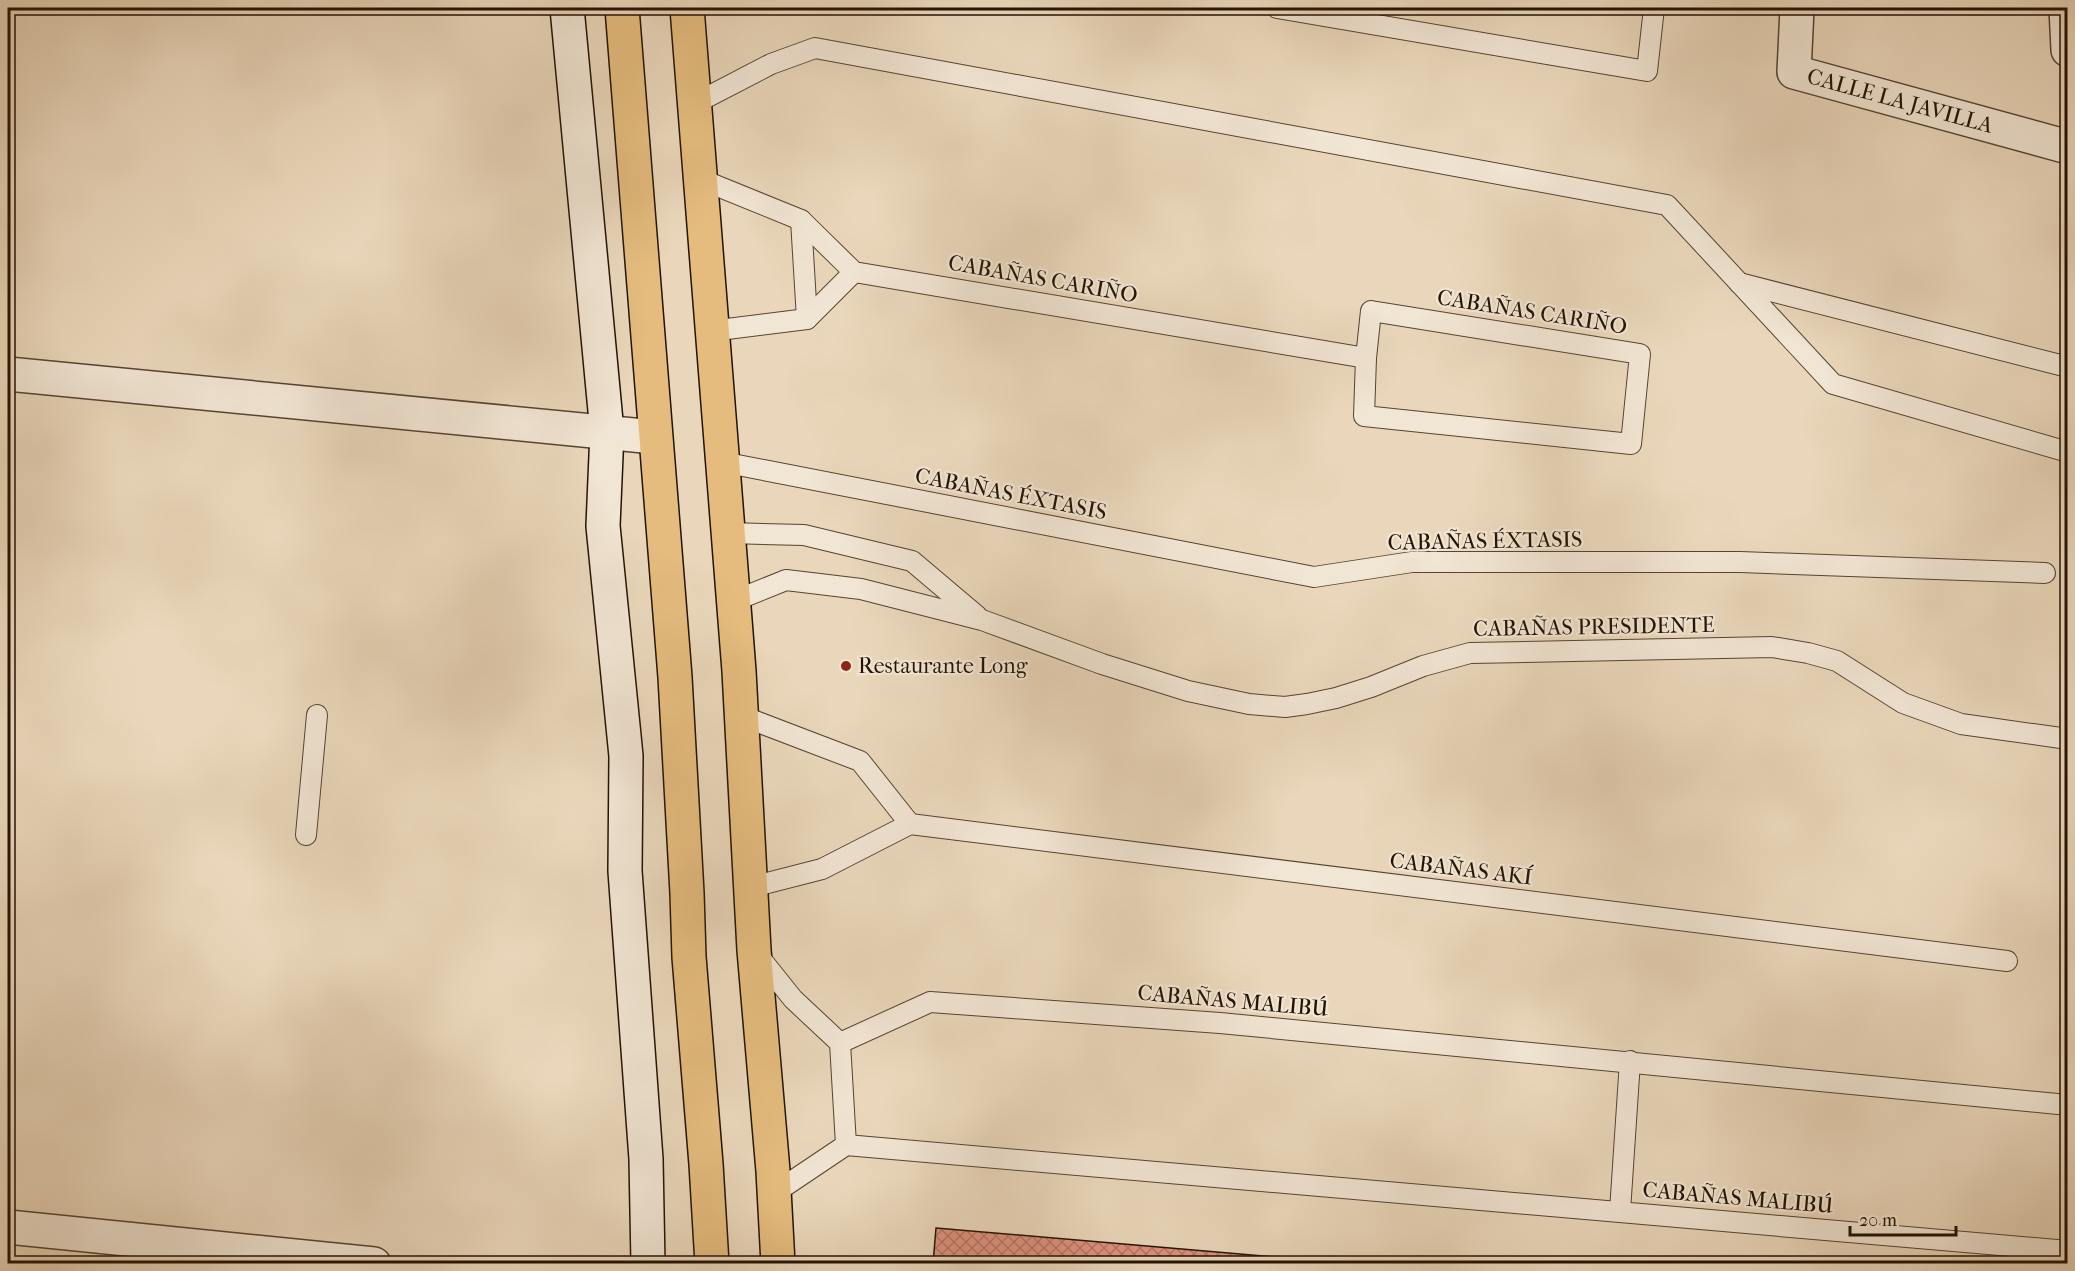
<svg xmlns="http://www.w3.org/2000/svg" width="2075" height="1271" viewBox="0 0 2075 1271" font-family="'IM FELL French Canon',serif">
  <defs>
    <pattern id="building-cross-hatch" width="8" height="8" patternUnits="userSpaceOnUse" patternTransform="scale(1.5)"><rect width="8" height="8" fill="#e0927f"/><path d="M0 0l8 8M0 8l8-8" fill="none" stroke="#b57666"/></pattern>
  </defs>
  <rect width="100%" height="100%" fill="#ead7bb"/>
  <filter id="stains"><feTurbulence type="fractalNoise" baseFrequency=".00333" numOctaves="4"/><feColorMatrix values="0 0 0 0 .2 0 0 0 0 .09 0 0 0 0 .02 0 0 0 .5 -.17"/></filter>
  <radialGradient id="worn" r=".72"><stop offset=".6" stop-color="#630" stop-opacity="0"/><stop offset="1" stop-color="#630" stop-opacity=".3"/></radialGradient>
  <polygon fill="url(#building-cross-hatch)" stroke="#231303" stroke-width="1.5" points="936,1228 1356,1264 933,1264"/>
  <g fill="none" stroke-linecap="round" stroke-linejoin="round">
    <defs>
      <g id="lane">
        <polyline points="1277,8 1647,71 1654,8"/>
        <polyline points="694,104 771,64 815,48 1667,205 1833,384 2068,452"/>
        <polyline points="700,179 801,220 854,272 1366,358"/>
        <polyline points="801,220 807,319"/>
        <polyline points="1739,283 2068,367"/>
        <polygon points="1371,311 1640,354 1631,444 1364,416 1366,358"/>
        <polyline points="711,331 807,319 854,272"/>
        <polyline points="722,462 1314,577 1412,562 1740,562 2045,573"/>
        <polyline points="727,533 804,535 912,561 977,616"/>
        <polyline points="734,601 786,580 861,589 982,620 1102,664 1188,691 1249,704 1285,707 1307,704 1336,698 1371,687 1423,666 1470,653 1772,647 1808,653 1837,661 1903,703 1961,724 2068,739"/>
        <polyline points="742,716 860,761 910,824"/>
        <polyline points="306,835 317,715"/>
        <polyline points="752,887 822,869 910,824 2007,961"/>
        <polyline points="757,954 793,999 840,1043 846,1145 773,1194"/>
        <polyline points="840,1043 930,1002 1220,1023 2068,1105"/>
        <polyline points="846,1145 2068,1251"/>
        <polyline points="1620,1211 1630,1061"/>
      </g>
      <g id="street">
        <path id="s1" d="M 1797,8 L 1794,72 L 2068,147"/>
        <polyline points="2066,8 2068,50"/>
        <polyline points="8,374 654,437"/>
        <polyline points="8,1227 374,1264"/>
      </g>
      <polyline id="secondary" points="567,8 607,432 603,526 626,756 625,871 646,1159 648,1264"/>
      <g id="primary">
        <polyline points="622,8 675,677 687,893 689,957 706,1164 712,1264"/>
        <polyline points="687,8 739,671 754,950 773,1171 778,1264"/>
      </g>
    </defs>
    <use href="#lane" stroke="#554431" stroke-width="22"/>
    <use href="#street" stroke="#554431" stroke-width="36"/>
    <use href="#secondary" stroke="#231303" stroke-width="36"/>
    <use href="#primary" stroke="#231303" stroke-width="36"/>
    <use href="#lane" stroke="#f1e5d3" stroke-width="20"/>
    <use href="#street" stroke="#f1e5d3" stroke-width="33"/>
    <use href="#secondary" stroke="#f1e5d3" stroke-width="33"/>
    <use href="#primary" stroke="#e5bc7e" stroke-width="33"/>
  </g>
  <circle fill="#8f2418" stroke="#f1e5d3" stroke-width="2" cx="846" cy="666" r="6"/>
  <g text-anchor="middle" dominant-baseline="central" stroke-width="4.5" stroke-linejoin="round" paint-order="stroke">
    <g font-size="22" fill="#231303" stroke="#f1e5d3">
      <text stroke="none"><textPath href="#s1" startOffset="174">CALLE LA JAVILLA</textPath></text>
      <text transform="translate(1043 279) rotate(10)">CABAÑAS CARIÑO</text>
      <text transform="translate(1532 312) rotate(9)">CABAÑAS CARIÑO</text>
      <text transform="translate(1011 494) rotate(11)">CABAÑAS ÉXTASIS</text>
      <text transform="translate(1485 541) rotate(-1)">CABAÑAS ÉXTASIS</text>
      <text transform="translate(1594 627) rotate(-1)">CABAÑAS PRESIDENTE</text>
      <text transform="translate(1461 869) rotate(7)">CABAÑAS AKÍ</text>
      <text transform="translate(1233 1001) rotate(5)">CABAÑAS MALIBÚ</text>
      <text transform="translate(1738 1198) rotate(5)">CABAÑAS MALIBÚ</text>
    </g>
    <g font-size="22" fill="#231303" stroke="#f1e5d3" text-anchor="start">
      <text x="858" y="666">Restaurante Long</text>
    </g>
  </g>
  <rect width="2075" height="1271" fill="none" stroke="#ead7bb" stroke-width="30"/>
  <rect x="9" y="9" width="2057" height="1253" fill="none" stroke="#231303" stroke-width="3"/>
  <rect x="15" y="15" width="2045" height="1241" fill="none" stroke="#231303" stroke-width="1.5"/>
  <path d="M1850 1226v9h106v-9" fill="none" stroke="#231303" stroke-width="3"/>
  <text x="1859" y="1226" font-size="18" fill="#231303" stroke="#f1e5d3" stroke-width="4.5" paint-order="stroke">20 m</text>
  <rect width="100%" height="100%" filter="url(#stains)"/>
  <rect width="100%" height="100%" fill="url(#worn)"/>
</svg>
